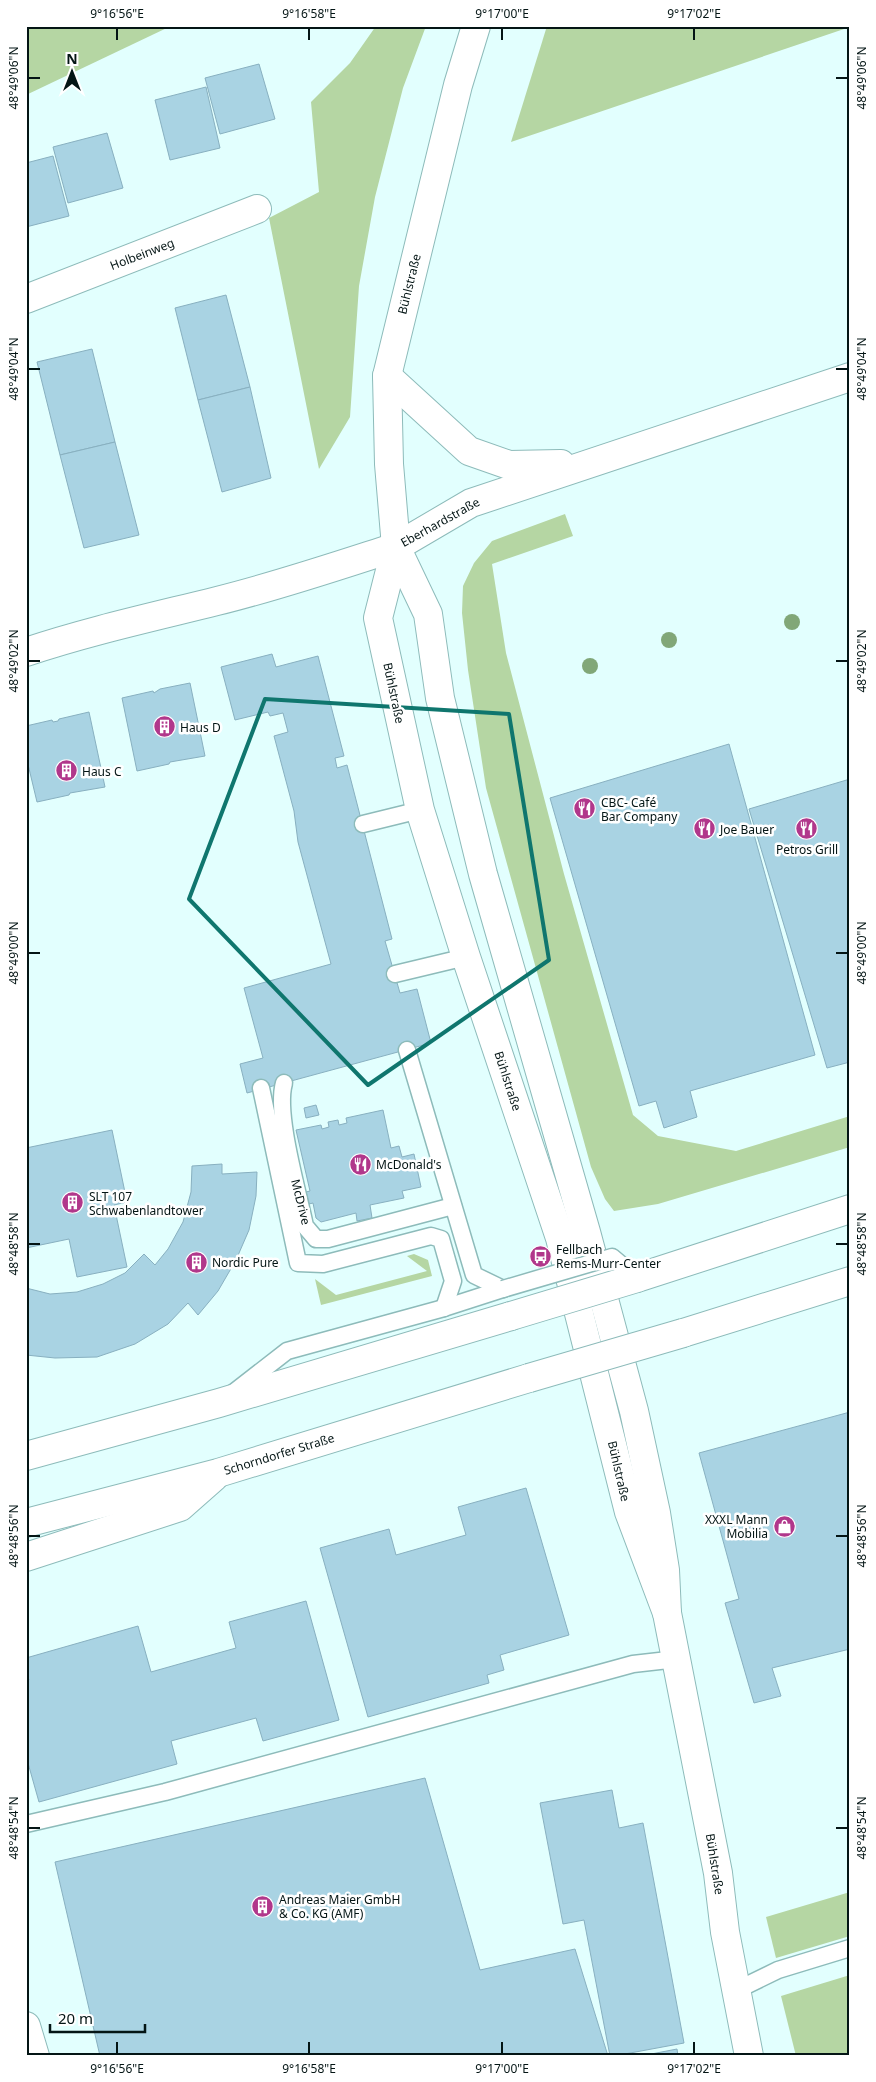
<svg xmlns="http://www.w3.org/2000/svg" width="876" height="2082" viewBox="0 0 876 2082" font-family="'Noto Sans',sans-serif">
  <rect width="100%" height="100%" fill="#e2fffe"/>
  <g fill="#b5d6a3">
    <polygon points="26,26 171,26 26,95"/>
    <polygon points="376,26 426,26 403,88 375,197 359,286 350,417 319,469 269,218 319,192 311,102 350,63"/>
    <polygon points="547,26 850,26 850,27 511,142"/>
    <polygon points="565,514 573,536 492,564 506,653 564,874 633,1115 658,1136 736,1151 850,1116 850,1147 658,1204 614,1211 605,1199 591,1167 486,788 468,670 462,613 463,586 474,563 492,541"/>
    <polygon points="414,1254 428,1260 432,1276 321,1305 315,1279 336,1295 427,1271 407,1256"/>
    <polygon points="850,1892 850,1936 776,1958 766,1917"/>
    <polygon points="850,1975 850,2056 796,2056 781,1996"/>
  </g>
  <g fill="#a9d3e3" stroke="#88b0c0">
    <polygon points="259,64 275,119 220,134 205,78"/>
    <polygon points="206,87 220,148 170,160 155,100"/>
    <polygon points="107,133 123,188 68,203 53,147"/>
    <polygon points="53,156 69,216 26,227 26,163"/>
    <polygon points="226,295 250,387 198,400 175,308"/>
    <polygon points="92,349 115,442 60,455 37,362"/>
    <polygon points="250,387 271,478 222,492 198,400"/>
    <polygon points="115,442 139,535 84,548 60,455"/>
    <polygon points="272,654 276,667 318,656 344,756 335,758 337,768 347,765 392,939 385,941 400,993 417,989 431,1043 247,1093 240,1064 263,1058 244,988 331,964 298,842 294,811 274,736 288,732 283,713 270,716 268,712 235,720 221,667"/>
    <polygon points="190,683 205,756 170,762 169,764 137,771 122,698 153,691 154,693 160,689"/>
    <polygon points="89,712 105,787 70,793 69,795 37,802 26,756 26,726 52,720 53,722 58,721 59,719"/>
    <polygon points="729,744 815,1055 690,1091 697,1117 664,1128 656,1101 639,1106 550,798"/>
    <polygon points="850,779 850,1062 827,1068 749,809"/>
    <polygon points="316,1105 319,1115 306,1118 304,1108"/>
    <polygon points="383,1110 391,1148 399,1146 402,1157 414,1154 421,1187 402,1191 404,1198 370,1205 372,1218 357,1221 356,1213 321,1222 316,1218 313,1203 309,1204 306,1192 310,1191 296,1130 321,1125 322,1129 329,1127 328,1122 338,1120 339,1125 347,1123 346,1118"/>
    <polygon points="112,1130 127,1202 114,1205 127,1267 77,1277 69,1239 26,1248 26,1148"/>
    <polygon points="222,1164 222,1174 257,1172 256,1196 249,1230 236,1260 218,1291 198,1315 188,1303 168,1324 135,1344 97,1357 55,1358 26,1355 26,1288 50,1294 77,1292 103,1284 125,1273 144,1254 155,1265 168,1249 183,1222 191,1192 192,1166"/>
    <polygon points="850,1412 850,1649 772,1668 781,1696 754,1703 725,1603 739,1599 699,1453"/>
    <polygon points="526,1488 569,1635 500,1655 504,1670 487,1675 489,1683 368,1717 320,1548 389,1529 396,1555 466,1535 458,1507"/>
    <polygon points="306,1601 339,1720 263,1741 256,1718 171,1741 177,1764 39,1802 26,1756 26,1681 29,1680 26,1671 26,1658 138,1626 151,1672 236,1648 229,1622"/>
    <polygon points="425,1778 480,1970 575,1949 608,2056 100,2056 55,1862"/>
    <polygon points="612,1790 619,1828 643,1823 684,2043 614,2056 610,2056 584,1920 563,1924 540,1803"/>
    <polygon points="677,2049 678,2056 641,2056"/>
  </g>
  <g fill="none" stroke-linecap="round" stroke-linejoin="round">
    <defs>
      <g id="lane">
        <polyline points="363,824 420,810"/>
        <polyline points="395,974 466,957"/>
        <polyline points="407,1050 474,1275 503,1289"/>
        <path d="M 284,1083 C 275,1114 298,1191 305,1226 L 316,1239 L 328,1239 L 453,1206"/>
        <polyline points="261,1088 298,1263 323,1264 431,1236 441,1239 453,1281 444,1308"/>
        <polyline points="233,1393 287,1351 444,1308 503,1289"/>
        <polyline points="26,1824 165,1792 633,1664 677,1659"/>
        <polyline points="737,1990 778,1970 850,1948"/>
      </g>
      <g id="street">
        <polyline points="26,299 257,209"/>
        <path d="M 26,652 C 89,631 153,617 217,601 C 278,586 337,566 396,547"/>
      </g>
      <g id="secondary">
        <polyline points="476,26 458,85 387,376 389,464 396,547 378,618 420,810 466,957 560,1238 629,1512 667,1613"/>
        <polyline points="387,376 469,451 509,465 561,464"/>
        <polyline points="396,547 428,614 440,698 483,874 586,1232 634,1411 656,1513 665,1570 667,1613 718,1873 725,1932 749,2056"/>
        <polyline points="396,547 471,503 850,377"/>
        <polyline points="637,1278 850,1209"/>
        <polyline points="683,1333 850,1281"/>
        <polyline points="26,1456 219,1403 511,1316"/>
        <polyline points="26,1523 218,1473 529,1378"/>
        <polyline points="26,1557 180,1507 214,1477"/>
        <polyline points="26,2026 35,2056"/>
      </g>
    </defs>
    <use href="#lane" stroke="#8dbbba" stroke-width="19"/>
    <use href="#street" stroke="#8dbbba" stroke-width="30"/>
    <use href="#secondary" stroke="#8dbbba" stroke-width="30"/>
    <use href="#lane" stroke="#fff" stroke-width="16"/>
    <use href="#street" stroke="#fff" stroke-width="28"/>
    <use href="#secondary" stroke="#fff" stroke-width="28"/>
    <defs>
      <polyline id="lane-bridge" points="503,1289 612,1257 637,1278"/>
      <g id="secondary-bridge">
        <polyline points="511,1316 637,1278"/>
        <polyline points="529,1378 683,1333"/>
      </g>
    </defs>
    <use href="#lane-bridge" stroke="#8dbbba" stroke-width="19" stroke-linecap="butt"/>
    <use href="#secondary-bridge" stroke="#8dbbba" stroke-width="30" stroke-linecap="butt"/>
    <use href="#lane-bridge" stroke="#fff" stroke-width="16"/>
    <use href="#secondary-bridge" stroke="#fff" stroke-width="28"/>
  </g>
  <g fill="#81a778">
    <circle cx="792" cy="622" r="8"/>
    <circle cx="669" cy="640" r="8"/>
    <circle cx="590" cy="666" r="8"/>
  </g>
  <path fill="none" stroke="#0f766e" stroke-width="4" stroke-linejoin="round" d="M 265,699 L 509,714 L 549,960 L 368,1085 L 189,899 Z"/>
  <path fill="none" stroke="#041515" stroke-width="2" d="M 117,28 L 117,40M 309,28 L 309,40M 502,28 L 502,40M 694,28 L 694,40M 28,78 L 40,78M 836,78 L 848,78M 28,369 L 40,369M 836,369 L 848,369M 28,661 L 40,661M 836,661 L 848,661M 28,953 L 40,953M 836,953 L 848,953M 28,1244 L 40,1244M 836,1244 L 848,1244M 28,1536 L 40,1536M 836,1536 L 848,1536M 28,1828 L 40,1828M 836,1828 L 848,1828M 117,2042 L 117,2054M 309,2042 L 309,2054M 502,2042 L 502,2054M 694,2042 L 694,2054"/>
  <defs>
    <symbol id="building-disc" viewBox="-11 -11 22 22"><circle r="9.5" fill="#b1378b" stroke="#fff"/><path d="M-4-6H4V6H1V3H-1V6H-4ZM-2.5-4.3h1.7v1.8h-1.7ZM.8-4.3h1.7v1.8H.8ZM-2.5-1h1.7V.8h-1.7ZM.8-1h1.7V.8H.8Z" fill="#fff"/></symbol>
    <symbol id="restaurant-disc" viewBox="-11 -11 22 22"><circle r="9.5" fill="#b1378b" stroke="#fff"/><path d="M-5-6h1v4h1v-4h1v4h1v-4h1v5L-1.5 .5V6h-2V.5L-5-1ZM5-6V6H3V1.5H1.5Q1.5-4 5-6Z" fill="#fff"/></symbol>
    <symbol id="bus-disc" viewBox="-11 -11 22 22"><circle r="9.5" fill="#b1378b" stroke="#fff"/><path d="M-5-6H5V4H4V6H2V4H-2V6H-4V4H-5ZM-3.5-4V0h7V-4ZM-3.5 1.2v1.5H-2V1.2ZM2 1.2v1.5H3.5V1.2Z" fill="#fff"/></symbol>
    <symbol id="shop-disc" viewBox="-11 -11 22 22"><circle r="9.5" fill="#b1378b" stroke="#fff"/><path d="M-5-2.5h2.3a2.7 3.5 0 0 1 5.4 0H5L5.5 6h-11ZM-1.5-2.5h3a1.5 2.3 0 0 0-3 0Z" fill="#fff"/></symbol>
  </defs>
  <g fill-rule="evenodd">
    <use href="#building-disc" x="152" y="714" width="25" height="25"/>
    <use href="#building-disc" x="54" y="758" width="25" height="25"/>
    <use href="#restaurant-disc" x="572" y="796" width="25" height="25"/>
    <use href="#restaurant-disc" x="794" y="816" width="25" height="25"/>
    <use href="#restaurant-disc" x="692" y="816" width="25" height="25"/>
    <use href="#restaurant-disc" x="348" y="1152" width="25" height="25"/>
    <use href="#building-disc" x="60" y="1190" width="25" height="25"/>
    <use href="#bus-disc" x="528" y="1244" width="25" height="25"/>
    <use href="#building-disc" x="184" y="1250" width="25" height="25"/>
    <use href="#shop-disc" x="772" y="1514" width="25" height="25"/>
    <use href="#building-disc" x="250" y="1894" width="25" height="25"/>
  </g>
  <g text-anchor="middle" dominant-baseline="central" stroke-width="5" stroke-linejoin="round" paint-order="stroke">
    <g font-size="12" fill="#041515" stroke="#fff">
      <text transform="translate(142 254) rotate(-21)">Holbeinweg</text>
      <text transform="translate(409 284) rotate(-76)">Bühlstraße</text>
      <text transform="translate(440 522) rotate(-29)">Eberhardstraße</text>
      <text transform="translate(394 693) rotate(78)">Bühlstraße</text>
      <text transform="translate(508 1081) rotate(72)">Bühlstraße</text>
      <text transform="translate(301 1202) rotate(76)">McDrive</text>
      <text transform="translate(279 1454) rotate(-17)">Schorndorfer Straße</text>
      <text transform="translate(619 1471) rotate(77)">Bühlstraße</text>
      <text transform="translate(715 1864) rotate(81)">Bühlstraße</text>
    </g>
    <g font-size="12" fill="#041515" stroke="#fff" text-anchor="start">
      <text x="180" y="727">Haus D</text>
      <text x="82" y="771">Haus C</text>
      <text x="601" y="802">CBC- Café<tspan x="601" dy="14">Bar Company</tspan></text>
      <text x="720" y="829">Joe Bauer</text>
      <text x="807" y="849" text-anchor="middle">Petros Grill</text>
      <text x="376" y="1164">McDonald's</text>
      <text x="89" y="1196">SLT 107<tspan x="89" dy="14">Schwabenlandtower</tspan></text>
      <text x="556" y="1249">Fellbach<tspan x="556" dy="14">Rems-Murr-Center</tspan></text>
      <text x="212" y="1262">Nordic Pure</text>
      <text x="768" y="1519" text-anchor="end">XXXL Mann<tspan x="768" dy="14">Mobilia</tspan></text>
      <text x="279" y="1899">Andreas Maier GmbH<tspan x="279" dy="14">&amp; Co. KG (AMF)</tspan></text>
    </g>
  </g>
  <rect width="876" height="2082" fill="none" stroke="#ffffff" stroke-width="55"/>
  <g transform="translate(72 72)" stroke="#ffffff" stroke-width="4" paint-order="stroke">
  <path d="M0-4L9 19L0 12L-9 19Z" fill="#041515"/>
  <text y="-8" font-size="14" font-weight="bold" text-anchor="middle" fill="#041515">N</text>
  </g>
  <path d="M50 2024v8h95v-8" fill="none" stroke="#041515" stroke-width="2.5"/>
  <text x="58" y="2024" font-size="15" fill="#041515" stroke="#ffffff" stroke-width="4" paint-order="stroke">20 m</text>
  <rect x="28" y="28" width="820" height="2026" fill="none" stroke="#041515" stroke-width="2"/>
  <g font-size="12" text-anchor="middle" fill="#041515">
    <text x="117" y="18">9°16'56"E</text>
    <text x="309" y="18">9°16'58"E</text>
    <text x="502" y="18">9°17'00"E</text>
    <text x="694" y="18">9°17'02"E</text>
    <text transform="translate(14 78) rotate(-90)" y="4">48°49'06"N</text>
    <text transform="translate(862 78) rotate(-90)" y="4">48°49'06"N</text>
    <text transform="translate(14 369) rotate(-90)" y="4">48°49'04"N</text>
    <text transform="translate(862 369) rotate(-90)" y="4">48°49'04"N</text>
    <text transform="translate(14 661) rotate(-90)" y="4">48°49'02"N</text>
    <text transform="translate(862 661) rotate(-90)" y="4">48°49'02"N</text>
    <text transform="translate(14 953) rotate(-90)" y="4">48°49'00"N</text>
    <text transform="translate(862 953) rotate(-90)" y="4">48°49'00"N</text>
    <text transform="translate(14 1244) rotate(-90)" y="4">48°48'58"N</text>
    <text transform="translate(862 1244) rotate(-90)" y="4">48°48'58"N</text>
    <text transform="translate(14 1536) rotate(-90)" y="4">48°48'56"N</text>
    <text transform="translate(862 1536) rotate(-90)" y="4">48°48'56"N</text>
    <text transform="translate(14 1828) rotate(-90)" y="4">48°48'54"N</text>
    <text transform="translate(862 1828) rotate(-90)" y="4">48°48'54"N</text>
    <text x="117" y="2073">9°16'56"E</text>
    <text x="309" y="2073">9°16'58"E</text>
    <text x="502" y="2073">9°17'00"E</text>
    <text x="694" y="2073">9°17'02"E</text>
  </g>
</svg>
